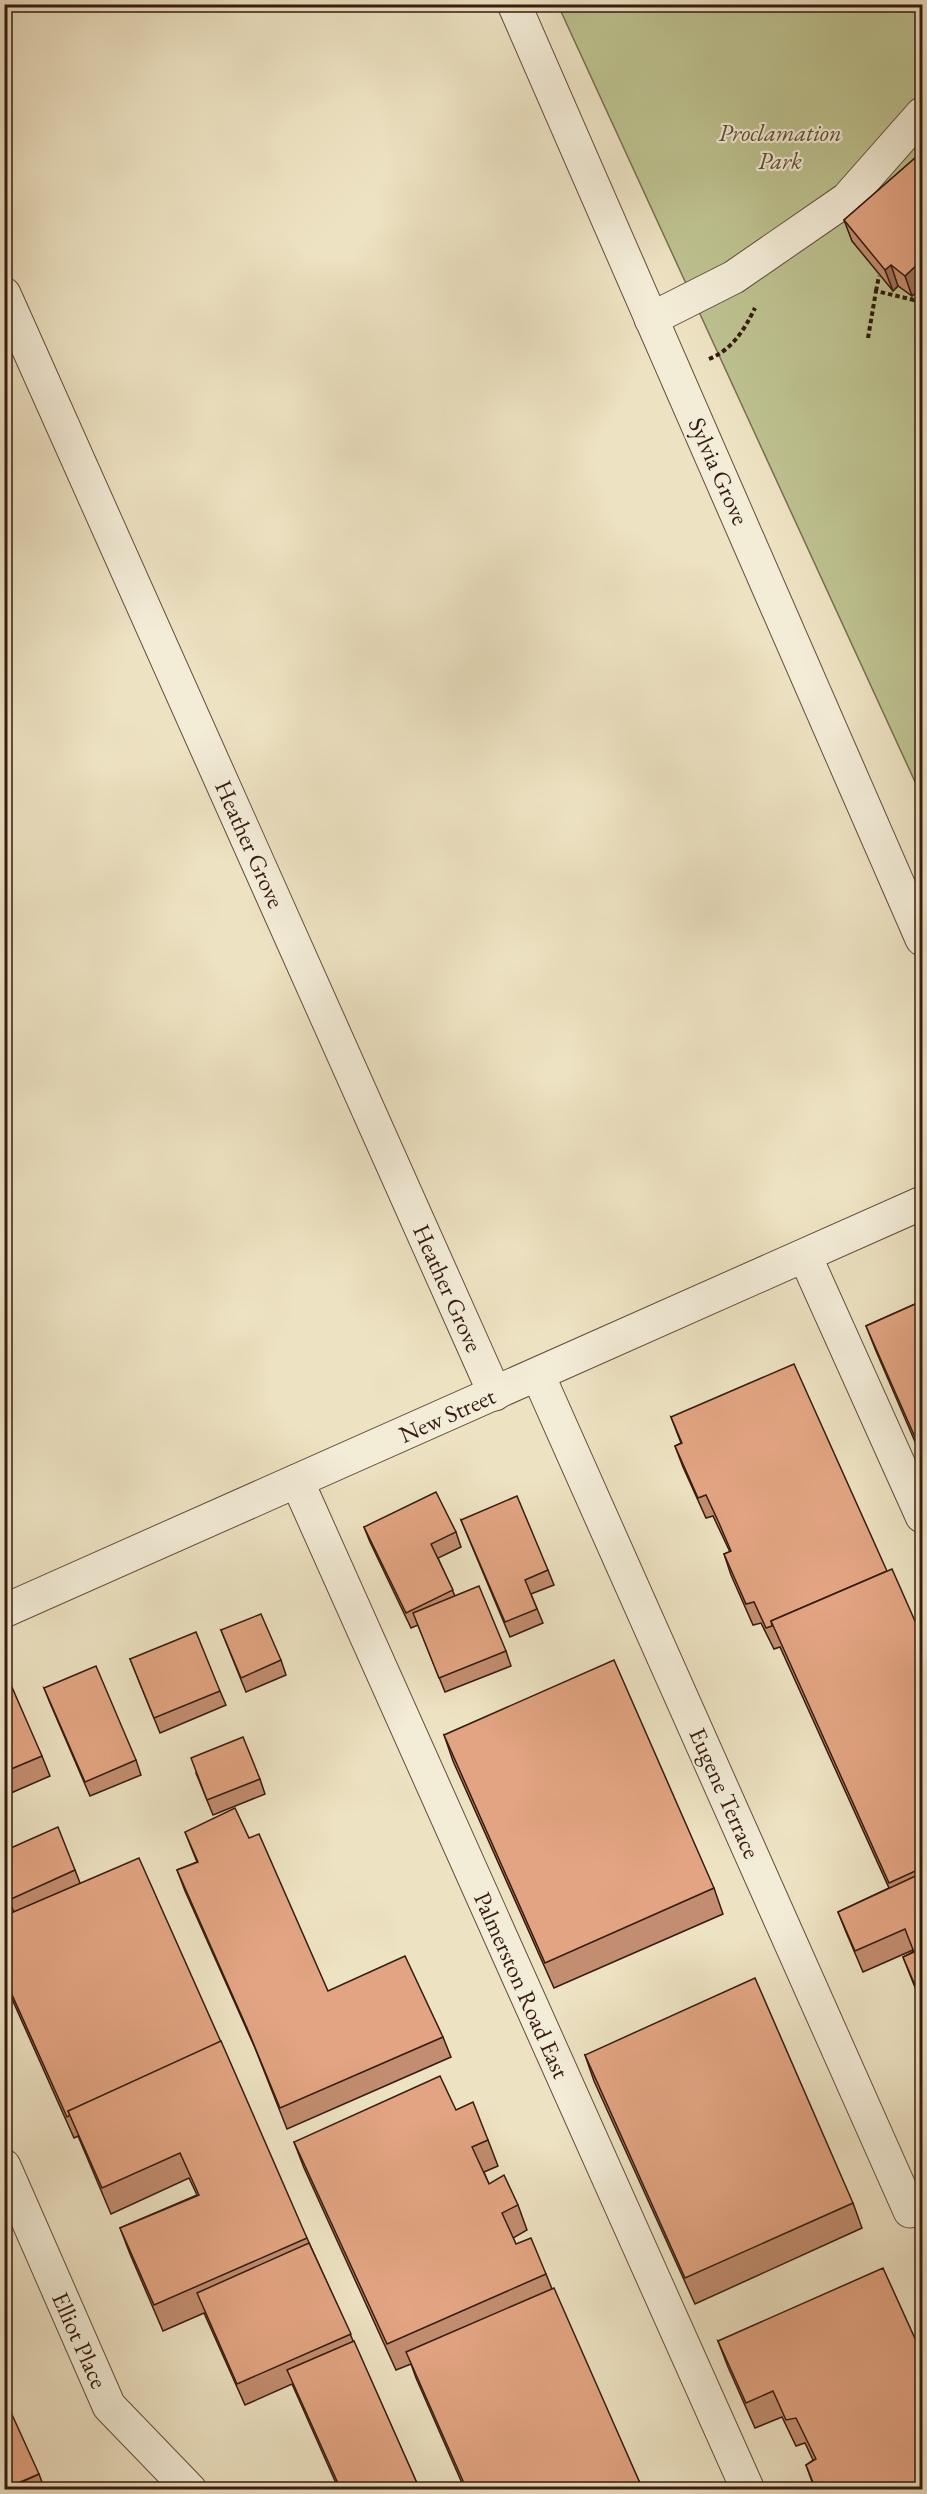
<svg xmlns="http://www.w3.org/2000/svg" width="927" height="2494" viewBox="0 0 927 2494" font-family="'EB Garamond',serif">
  <rect width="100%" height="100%" fill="#ede2c2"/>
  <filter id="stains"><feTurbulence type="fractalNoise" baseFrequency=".00333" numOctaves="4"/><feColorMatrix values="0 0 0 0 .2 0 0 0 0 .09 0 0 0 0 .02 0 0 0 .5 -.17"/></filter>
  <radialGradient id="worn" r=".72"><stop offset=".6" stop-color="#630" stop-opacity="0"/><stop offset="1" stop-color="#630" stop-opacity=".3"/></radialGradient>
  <polygon fill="#bdc290" stroke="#7a6e50" stroke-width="1.5" points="558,5 922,5 922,797"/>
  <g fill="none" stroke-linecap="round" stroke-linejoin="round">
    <defs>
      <g id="minor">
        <polyline points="514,4 922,939"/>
        <polyline points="4,294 495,1394"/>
        <polyline points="651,319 734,277 847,199 922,114"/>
        <polyline points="805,1256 922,1516"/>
        <polyline points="538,1375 910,2211"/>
        <polyline points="297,1481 748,2490"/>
        <polyline points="4,1611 922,1203"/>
        <polyline points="4,2166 109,2406 190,2490"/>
      </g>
    </defs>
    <use href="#minor" stroke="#644d3c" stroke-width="35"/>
    <g stroke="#361b0f" stroke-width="4" stroke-dasharray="4.5 3" stroke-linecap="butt">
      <polyline points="876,291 879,276"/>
      <polyline points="868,338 876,291 914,300 922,293"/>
      <path d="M 709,359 C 733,349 744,330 755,308"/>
    </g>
    <use href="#minor" stroke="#f3ecd7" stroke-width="33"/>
  </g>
  <g fill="#c28d70" stroke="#361b0f" stroke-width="1.5">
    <polygon points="922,152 922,287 912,296 898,286 893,291 852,241 844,220"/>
    <polygon points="922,1301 922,1458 876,1351 866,1326"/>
    <polygon points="671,1417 887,1571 922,1637 922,2005 903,1957 913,1952 913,1950 863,1972 846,1932 838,1912 889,1888 780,1647 774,1649 761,1623 753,1625 731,1575 724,1554 730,1552 713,1516 706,1518 683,1467 675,1446 681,1443"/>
    <polygon points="461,1520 548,1570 554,1585 531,1594 543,1623 510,1637"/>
    <polygon points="364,1527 456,1532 461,1547 438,1558 455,1596 506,1651 511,1666 445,1692 418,1625 411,1628 370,1542"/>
    <polygon points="221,1630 281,1660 286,1675 246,1692"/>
    <polygon points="130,1659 220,1691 226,1705 160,1733"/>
    <polygon points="4,1688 42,1756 50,1776 4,1796"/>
    <polygon points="44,1688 136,1760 141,1775 90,1796 50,1703"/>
    <polygon points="444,1735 714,1888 723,1914 554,1988 453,1761"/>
    <polygon points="196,1773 260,1779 265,1794 213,1815"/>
    <polygon points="185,1832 328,1991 443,2037 451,2057 287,2129 255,2048 185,1891 177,1870 197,1862"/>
    <polygon points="4,1851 75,1870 80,1883 307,2238 420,2490 339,2490 292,2384 245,2405 204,2313 163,2331 130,2254 120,2228 197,2195 189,2178 111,2214 78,2136 74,2138 4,1981 4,1916 14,1912 4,1891"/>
    <polygon points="585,2055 853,2203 862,2228 695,2304 594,2081"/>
    <polygon points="456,2110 488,2140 498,2166 484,2172 489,2184 518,2205 527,2230 513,2238 516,2244 546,2274 552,2289 643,2490 465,2490 416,2378 411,2364 396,2370 304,2168 294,2142"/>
    <polygon points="718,2341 922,2490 815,2490 806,2465 813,2460 805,2443 796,2446 782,2417 755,2428 728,2367"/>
    <polygon points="39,2474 45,2490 4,2490"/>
  </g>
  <g fill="#9e735b" stroke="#361b0f" stroke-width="1.5">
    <polygon points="922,260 922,287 912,296 905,276"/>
    <polygon points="891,265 898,286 893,291 885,270"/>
  </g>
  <g fill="#e2a482" stroke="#361b0f" stroke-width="1.5">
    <polygon points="922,152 922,260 905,276 891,265 885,270 844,220"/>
    <polygon points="922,1301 922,1453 866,1326"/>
    <polygon points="794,1364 887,1571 771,1621 772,1626 766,1628 754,1602 746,1604 724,1554 731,1551 719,1523 706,1495 698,1498 675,1446 682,1443 671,1417"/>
    <polygon points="436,1492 456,1532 431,1544 453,1590 406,1613 364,1527"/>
    <polygon points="517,1496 548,1570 525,1580 537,1609 505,1622 461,1520"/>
    <polygon points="892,1569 922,1637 922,1868 889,1883 771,1621"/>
    <polygon points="479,1586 506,1651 439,1678 413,1613"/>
    <polygon points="261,1614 281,1660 241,1678 221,1630"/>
    <polygon points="196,1632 220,1691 154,1718 130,1659"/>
    <polygon points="614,1660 714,1888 545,1963 444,1735"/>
    <polygon points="96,1666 136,1760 85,1782 44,1688"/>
    <polygon points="11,1685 42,1756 4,1772 4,1688"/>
    <polygon points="243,1737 260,1779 207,1800 191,1758"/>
    <polygon points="235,1808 249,1838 259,1834 328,1991 405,1956 443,2037 280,2108 247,2028 177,1870 198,1862 185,1832"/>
    <polygon points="58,1827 75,1870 9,1900 4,1889 4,1851"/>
    <polygon points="139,1858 221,2042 68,2111 70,2115 67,2117 4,1977 4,1916"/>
    <polygon points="922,1873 922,2002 903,1957 914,1952 905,1929 855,1951 838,1912"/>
    <polygon points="755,1978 853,2203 685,2278 585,2055"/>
    <polygon points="221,2041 307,2238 154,2305 120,2228 199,2195 180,2153 102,2188 68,2111"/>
    <polygon points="440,2076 456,2110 473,2102 488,2140 472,2147 489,2184 504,2175 518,2205 502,2213 516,2244 531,2238 546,2274 387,2344 294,2142"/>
    <polygon points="309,2243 351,2334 237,2384 197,2293"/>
    <polygon points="883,2268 922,2354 922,2490 816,2490 806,2465 816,2459 796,2418 786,2420 773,2391 746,2403 718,2341"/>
    <polygon points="554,2288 643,2490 467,2490 406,2352"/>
    <polygon points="354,2341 420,2490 341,2490 287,2370"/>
    <polygon points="4,2397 39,2474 4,2489"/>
  </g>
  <g text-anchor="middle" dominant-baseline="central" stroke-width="4.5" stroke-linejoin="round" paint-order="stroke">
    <g font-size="24" font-style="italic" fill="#5e4d36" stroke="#f3ecd7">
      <text x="780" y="132">Proclamation<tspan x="780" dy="28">Park</tspan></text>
    </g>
    <g font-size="24" fill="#361b0f" stroke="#f3ecd7">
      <text transform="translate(719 471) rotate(66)">Sylvia Grove</text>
      <text transform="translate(250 844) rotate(66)">Heather Grove</text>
      <text transform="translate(448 1288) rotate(66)">Heather Grove</text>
      <text transform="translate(447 1415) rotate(-24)">New Street</text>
      <text transform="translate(725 1793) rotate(66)">Eugene Terrace</text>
      <text transform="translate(522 1985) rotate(66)">Palmerston Road East</text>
      <text transform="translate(80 2340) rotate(66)">Elliot Place</text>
    </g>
  </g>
  <rect width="927" height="2494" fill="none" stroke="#ede2c2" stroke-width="24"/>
  <rect x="6" y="6" width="915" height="2482" fill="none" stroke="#361b0f" stroke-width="3"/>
  <rect x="12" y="12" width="903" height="2470" fill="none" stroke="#361b0f" stroke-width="1.5"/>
  <rect width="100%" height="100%" filter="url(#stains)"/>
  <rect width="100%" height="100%" fill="url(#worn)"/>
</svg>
